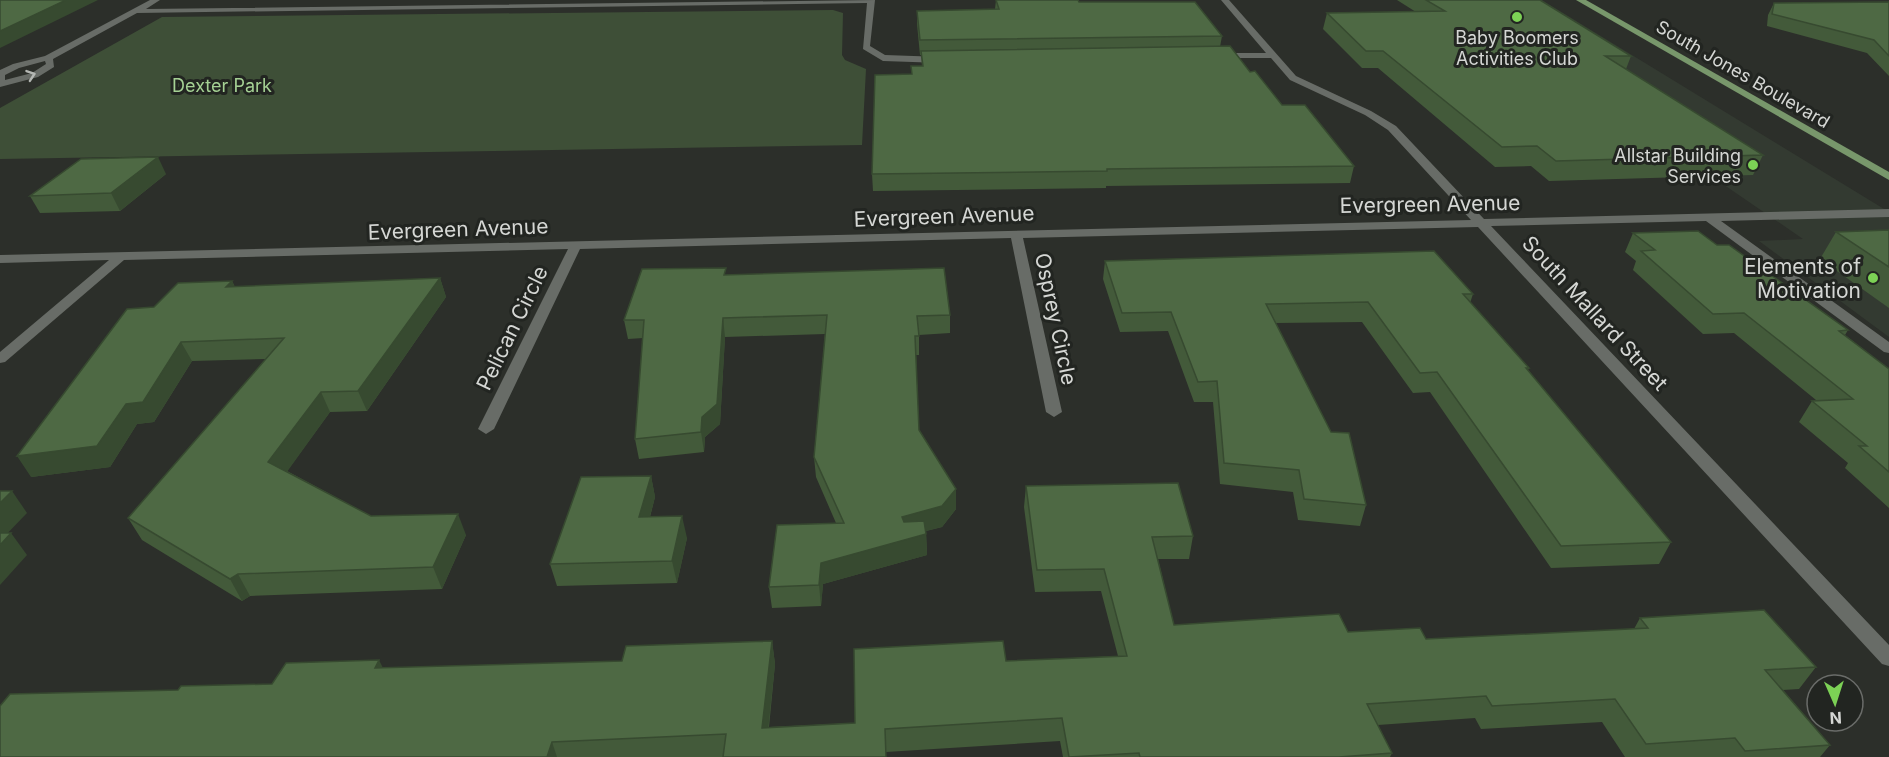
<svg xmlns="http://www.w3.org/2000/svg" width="1889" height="757" viewBox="0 0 1889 757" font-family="Inter,sans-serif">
  <rect width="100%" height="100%" fill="#2c2f2a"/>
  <polygon fill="#333a31" points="1404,0 1542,0 1889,212 1889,337 1759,241 1803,239 1644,130"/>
  <polygon fill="#3e4f37" points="833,10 843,13 842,55 845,60 866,69 862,145 0,159 0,108 162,17"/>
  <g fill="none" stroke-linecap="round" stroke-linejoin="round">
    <g fill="#686c67" fill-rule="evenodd">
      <path d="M 150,0 L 160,0 L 146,9 L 875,0 L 870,46 L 885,55 L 942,57 L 946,60 L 942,63 L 883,61 L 863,49 L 867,3 L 137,13 L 53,59 L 54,67 L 38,77 L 0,87 L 0,70 L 13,64 L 45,56 ZM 45,61 L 46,64 L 32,73 L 5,80 L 5,75 L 19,68 Z"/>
      <polygon points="1221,0 1229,0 1296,76 1371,111 1396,126 1484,219 1889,209 1889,217 1721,221 1889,342 1889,353 1884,352 1706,221 1491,226 1889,645 1889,666 1882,664 1478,227 1023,238 1062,412 1054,417 1046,412 1011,238 580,249 494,429 486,434 478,429 568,249 124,260 5,362 0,363 0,352 109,260 0,263 0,255 1471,220 1388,130 1365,115 1290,80 1271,58 1215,58 1214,56 1218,53 1266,53"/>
    </g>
    <polygon fill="#78976b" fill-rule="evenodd" points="1576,0 1586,0 1889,172 1889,180"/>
  </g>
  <g fill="#435a3a">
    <polygon points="996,0 1078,0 1079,2 1222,36 1220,47 1250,72 1282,105 1354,166 1350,183 1106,186 1106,188 873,191 872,174 912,74 922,66 921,55 920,55 917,24 917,11 995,9"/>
    <polygon points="1397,0 1540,0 1631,56 1626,69 1763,155 1753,175 1549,181 1531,166 1495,167 1378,68 1362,68 1323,29 1327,13 1416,12"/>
    <polygon points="1889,2 1889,76 1867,53 1767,26 1768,15 1774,3"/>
    <polygon points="166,174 120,211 40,213 30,196"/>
    <polygon points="1889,230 1889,308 1820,259 1836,232"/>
    <polygon points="1633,233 1717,245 1848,330 1845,335 1889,369 1889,508 1845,468 1848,463 1799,422 1812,401 1816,400 1734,333 1703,334 1633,270 1636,261 1625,252"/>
    <polygon points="1105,261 1473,294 1470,303 1529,368 1528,370 1671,542 1659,564 1551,568 1430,392 1413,393 1362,322 1276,323 1366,505 1360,526 1298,520 1293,492 1220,484 1213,402 1194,402 1168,331 1120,332 1103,279"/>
    <polygon points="727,275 950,315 950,333 919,335 919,355 916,355 919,430 956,509 942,527 926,531 927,555 823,584 821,606 772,608 769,587 836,523 816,477 814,457 825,334 725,337 720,424 705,437 704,452 639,459 635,439 643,338 628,339 624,320"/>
    <polygon points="440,278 446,297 367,411 330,412 287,471 371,516 466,535 442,589 250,596 242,601 142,540 128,518 266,359 192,361 154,422 137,424 110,467 31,477 154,307 232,281 235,287"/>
    <polygon points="651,476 655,497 650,517 687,538 677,583 557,586 550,564"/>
    <polygon points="1026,486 1193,536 1189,559 1158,559 1174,625 1348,632 1426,639 1634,629 1640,618 1816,667 1799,689 1783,690 1830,745 1820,757 1625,757 1602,722 1481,729 1475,718 1378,725 1392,753 1390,757 1063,757 1060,741 886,752 886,757 0,757 178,690 272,684 383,668 622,661 772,641 775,664 769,727 855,723 1006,661 1118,656 1101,591 1035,592 1024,507"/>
  </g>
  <g fill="#374a30">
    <polygon points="66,0 98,0 0,48 0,31"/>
    <polygon points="158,157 166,174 120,211 111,193"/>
    <polygon points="440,278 446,297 367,411 358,391"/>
    <polygon points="232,281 241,300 226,287"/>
    <polygon points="723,318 725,337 720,424 705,437 704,452 701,432 702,417"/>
    <polygon points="181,342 192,361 154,422 137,424 110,467 31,477 17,456 126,404"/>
    <polygon points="321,392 330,412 279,483 268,462"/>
    <polygon points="651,476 655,497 644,539 639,517"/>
    <polygon points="956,489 956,509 942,527 902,537 902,517"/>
    <polygon points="12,491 27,513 0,541 0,503"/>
    <polygon points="458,514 466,535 442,589 433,567"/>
    <polygon points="682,516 687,538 677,583 672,561"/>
    <polygon points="11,533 27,555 0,585 0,545"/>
    <polygon points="926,534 927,555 823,584 821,606 819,585 821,563"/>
    <polygon points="238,574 250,596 242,601 230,579"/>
    <polygon points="772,641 775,664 766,750 762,728"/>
    <polygon points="379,660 390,682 375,668"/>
    <polygon points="552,742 557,757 547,757"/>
  </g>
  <g fill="#4e6944" stroke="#374a30" stroke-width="1.5">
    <polygon points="0,0 66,0 0,31"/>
    <polygon points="996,0 1078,0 1079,2 1195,2 1222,36 920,40 917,11 999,9"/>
    <polygon points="1426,0 1540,0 1631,56 1605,56 1763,155 1556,161 1537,146 1502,147 1383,51 1366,51 1327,13 1445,11"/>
    <polygon points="1889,2 1889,56 1874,40 1772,14 1774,3"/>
    <polygon points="1230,46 1250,72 1255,71 1282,105 1305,105 1354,166 1107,169 1107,171 872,174 875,75 912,74 911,66 923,66 921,51"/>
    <polygon points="158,157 111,193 30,196 81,159"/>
    <polygon points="1889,230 1889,267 1836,232"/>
    <polygon points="1698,231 1717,245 1729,245 1848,330 1839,331 1889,369 1889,472 1859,446 1867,446 1812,401 1853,399 1744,313 1713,314 1641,251 1655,250 1633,233"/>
    <polygon points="1434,251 1473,294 1463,294 1529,368 1526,368 1671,542 1561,546 1437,372 1420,373 1368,302 1266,304 1331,432 1349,433 1366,505 1304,499 1299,470 1224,463 1217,381 1198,382 1171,312 1122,313 1105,261"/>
    <polygon points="726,268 724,275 944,268 950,315 917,316 919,336 915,336 919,430 956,489 942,506 902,517 904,522 924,521 926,534 821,563 819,585 769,587 777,525 844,523 814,457 827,315 723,318 717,404 702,417 701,432 635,439 644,320 624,320 642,269"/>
    <polygon points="440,278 358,391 321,392 268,462 371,516 458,514 433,567 238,574 230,579 128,518 284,338 181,342 143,402 126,404 97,446 17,456 127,309 154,307 178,283 232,281 226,287"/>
    <polygon points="651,476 639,517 682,516 672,561 550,564 581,477"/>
    <polygon points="1178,483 1193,536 1152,537 1174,625 1339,614 1348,632 1420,628 1426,639 1648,628 1640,618 1764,610 1816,667 1765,670 1830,745 1745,751 1735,738 1646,744 1615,699 1492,706 1486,696 1367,704 1392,753 1339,757 1140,757 1139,753 1069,757 1062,718 885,729 886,757 723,757 726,734 552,742 547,757 0,757 0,706 10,694 178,690 181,686 272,684 286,663 379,660 375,668 622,661 626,646 772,641 762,728 855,723 854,649 1003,641 1006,661 1127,656 1104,569 1037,570 1026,486"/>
    <polygon points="0,491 12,491 0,503"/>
    <polygon points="0,533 11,533 0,545"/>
  </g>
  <defs><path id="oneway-chevron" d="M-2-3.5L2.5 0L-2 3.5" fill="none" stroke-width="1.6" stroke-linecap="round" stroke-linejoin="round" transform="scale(1.5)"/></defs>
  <use stroke="#b4b7b3" href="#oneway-chevron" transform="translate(31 75) rotate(-19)"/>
  <g fill="#7cd155" stroke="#222521" stroke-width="2">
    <circle cx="1517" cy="17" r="6"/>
    <circle cx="1753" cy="165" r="6"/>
    <circle cx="1873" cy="278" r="6"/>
  </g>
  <g text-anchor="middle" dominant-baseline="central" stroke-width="6" stroke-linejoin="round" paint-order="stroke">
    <g font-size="18" fill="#d5d7d4" stroke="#222521">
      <text x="1517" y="37">Baby Boomers<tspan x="1517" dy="21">Activities Club</tspan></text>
      <text x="1741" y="155" text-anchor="end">Allstar Building<tspan x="1741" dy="21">Services</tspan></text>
    </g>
    <g font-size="18" fill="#d5d7d4" stroke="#222521">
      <text transform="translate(1743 74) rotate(30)">South Jones Boulevard</text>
    </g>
    <g font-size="18" fill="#a5d194" stroke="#222521">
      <text x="222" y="85">Dexter Park</text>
    </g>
    <g font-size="21" fill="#d5d7d4" stroke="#222521">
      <text transform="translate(1430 204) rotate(-1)">Evergreen Avenue</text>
      <text transform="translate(944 216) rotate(-2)">Evergreen Avenue</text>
      <text transform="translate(458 229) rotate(-2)">Evergreen Avenue</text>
      <text transform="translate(1595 313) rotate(47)">South Mallard Street</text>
      <text transform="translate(1056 319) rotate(78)">Osprey Circle</text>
      <text transform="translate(512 328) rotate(-64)">Pelican Circle</text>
    </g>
    <g font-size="21" fill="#d5d7d4" stroke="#222521" text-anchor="end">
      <text x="1861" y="266">Elements of<tspan x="1861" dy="24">Motivation</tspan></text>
    </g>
  </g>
  <g transform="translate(1835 703) rotate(177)"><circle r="28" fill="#222521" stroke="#6a6c69" stroke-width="1.5"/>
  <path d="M0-4.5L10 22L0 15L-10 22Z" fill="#7cd155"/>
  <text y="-9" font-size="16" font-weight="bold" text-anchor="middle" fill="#d5d7d4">N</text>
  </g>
</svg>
